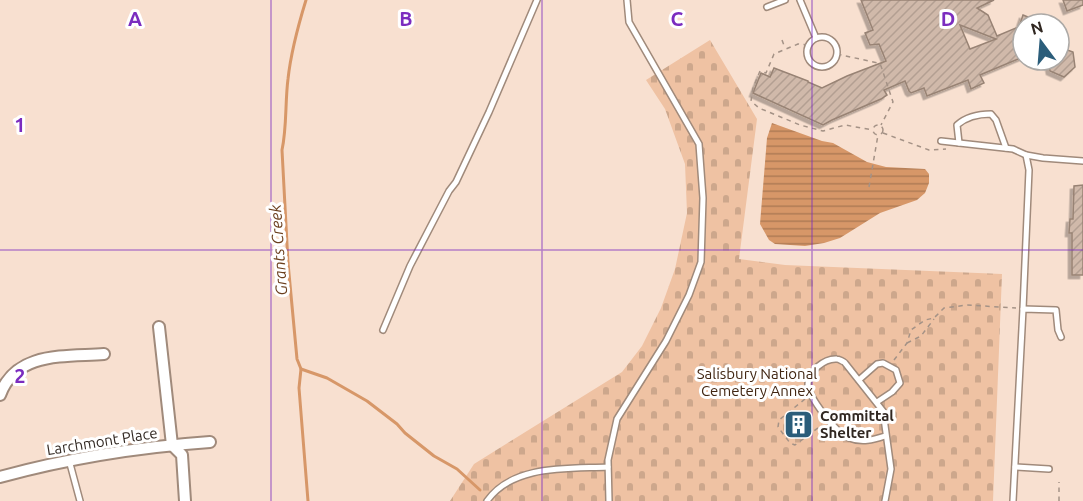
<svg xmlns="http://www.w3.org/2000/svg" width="1083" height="501" viewBox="0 0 1083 501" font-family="Ubuntu,sans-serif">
  <defs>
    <pattern id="cemetery-stones" width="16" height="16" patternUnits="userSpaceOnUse" patternTransform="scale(1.5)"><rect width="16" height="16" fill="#efc2a3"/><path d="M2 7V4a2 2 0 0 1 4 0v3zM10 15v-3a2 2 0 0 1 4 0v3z" fill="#cda78c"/></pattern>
    <pattern id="water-rules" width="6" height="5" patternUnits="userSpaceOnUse" patternTransform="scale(1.5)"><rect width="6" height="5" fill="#d79768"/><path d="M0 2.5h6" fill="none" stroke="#af7b55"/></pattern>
    <pattern id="building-hatch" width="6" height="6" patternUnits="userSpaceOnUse" patternTransform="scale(1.5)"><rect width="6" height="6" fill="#d0b9aa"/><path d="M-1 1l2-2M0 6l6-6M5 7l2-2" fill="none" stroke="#b39f92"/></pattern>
    <filter id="shadow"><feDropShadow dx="-3.5" dy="3.5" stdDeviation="0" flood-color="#0004"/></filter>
  </defs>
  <rect width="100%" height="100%" fill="#f8e0d0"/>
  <polygon fill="url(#cemetery-stones)" points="710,40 757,119 739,259 785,265 1002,274 993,501 450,501 474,464 622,372 642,346 661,308 675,269 687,213 685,164 665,109 646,80"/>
  <polygon fill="url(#water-rules)" points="772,123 822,141 833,143 867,162 886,167 925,169 929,174 929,183 925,193 917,200 880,213 840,238 824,243 805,246 775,244 769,240 760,224 767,138"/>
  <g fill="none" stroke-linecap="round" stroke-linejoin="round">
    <g stroke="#d79768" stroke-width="3">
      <path d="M 306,0 C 298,26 291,51 288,79 C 285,102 287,127 282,150 L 288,263 L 297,359 L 301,369 L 299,388 L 308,501"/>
      <polyline points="301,369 327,378 367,401 397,424 405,433 434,456 457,469 480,490"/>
    </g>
  </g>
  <g fill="url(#building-hatch)" stroke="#988374" stroke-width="1.5" fill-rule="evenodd" filter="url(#shadow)">
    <path d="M 861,0 L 994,0 L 977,8 L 988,15 L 997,36 L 1023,25 L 1023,57 L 980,75 L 984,83 L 971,89 L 968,80 L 927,96 L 924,88 L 911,93 L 909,91 L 905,81 L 884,90 L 887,95 L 881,99 L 832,120 L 823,125 L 753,93 L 761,73 L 770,77 L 774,68 L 808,81 L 808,82 L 822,88 L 847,76 L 886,61 L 879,44 L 870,45 L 865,33 L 873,30 ZM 960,25 L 996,39 L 970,49 Z"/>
    <polygon points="1063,0 1083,0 1083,5 1067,11"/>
    <polygon points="1023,15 1045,24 1020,24"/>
    <polygon points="1059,47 1073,52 1075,67 1064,77 1050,71 1048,60 1059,60"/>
    <polygon points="1083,185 1083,275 1072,275 1072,233 1069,233 1070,219 1073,219 1074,186"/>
    <polygon points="798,415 808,426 799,434 789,422"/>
  </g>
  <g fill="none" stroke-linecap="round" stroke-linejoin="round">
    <defs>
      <g id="lane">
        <polyline points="800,0 816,38"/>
        <polyline points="767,7 785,0"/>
        <circle cx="822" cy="52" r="15"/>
        <polyline points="941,141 1013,149 1026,155 1029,170 1023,309"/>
        <path d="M 959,143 L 957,125 C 966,117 979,114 991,114 L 996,120 L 1006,148"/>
        <polyline points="1026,155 1043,158 1083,161"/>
        <polyline points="383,330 410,266 449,191 456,182 489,112 537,0"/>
        <polyline points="860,379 877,364 883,363 896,370 900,383 892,392 877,402"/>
        <polyline points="69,460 80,501"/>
        <polyline points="1015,467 1049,469"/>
        <path d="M 487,501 C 513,464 569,469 608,467"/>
        <polyline points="609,501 608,460 617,419 666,341 689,295 701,262 703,198 699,144 629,22 627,0"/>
        <path d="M 885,501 L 891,469 L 883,411 L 845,363 C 845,362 838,359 837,359 C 824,358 808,372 808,384 C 808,397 837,434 849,438 C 862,443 873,440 885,436"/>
        <polyline points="1013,501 1023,309 1056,310 1058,330 1061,337"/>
      </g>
      <g id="street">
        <polyline points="159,327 172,445 182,455 185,501"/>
        <path d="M 0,395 C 16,351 65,357 104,354"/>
        <path d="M 0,477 C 69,458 139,447 210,442"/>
      </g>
    </defs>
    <use href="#lane" stroke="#a08a7b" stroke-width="8"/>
    <use href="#street" stroke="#a08a7b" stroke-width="14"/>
    <g stroke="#a49286" stroke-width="1.5" stroke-dasharray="4.5 4.5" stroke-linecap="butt">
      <polyline points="782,40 785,48"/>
      <polyline points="808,45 798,44 774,54 766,73 760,71 753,88 751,101 759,108 800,125 823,131 845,125 873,130"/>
      <polyline points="837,54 878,63 881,66 893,102 881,125"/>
      <circle cx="878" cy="130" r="5"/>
      <polyline points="883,133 929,150 946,149"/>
      <polyline points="869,187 878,135"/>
      <polyline points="907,343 921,336 934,319"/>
      <polyline points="894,360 907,343 911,330 925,320 934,318 944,308 967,305 1016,308"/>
      <polyline points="805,399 779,420 778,427 790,443 795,445 822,425"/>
      <polyline points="1059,501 1059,482"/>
    </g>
    <use href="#lane" stroke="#fff" stroke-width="5"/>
    <use href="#street" stroke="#fff" stroke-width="10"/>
  </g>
  <path fill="none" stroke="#7b2cbf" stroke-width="1.5" stroke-opacity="0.55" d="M 271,0 L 271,501M 542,0 L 542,501M 812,0 L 812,501M 0,250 L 1083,250"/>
  <defs>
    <symbol id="building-square" viewBox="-11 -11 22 22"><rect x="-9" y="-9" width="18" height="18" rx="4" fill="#2b5d7a" stroke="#fff"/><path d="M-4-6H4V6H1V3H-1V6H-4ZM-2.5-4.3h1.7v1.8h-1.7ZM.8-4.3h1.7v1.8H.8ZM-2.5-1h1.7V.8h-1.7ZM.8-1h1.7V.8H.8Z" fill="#fff"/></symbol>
  </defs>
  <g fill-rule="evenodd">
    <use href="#building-square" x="782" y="408" width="33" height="33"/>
  </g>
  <g text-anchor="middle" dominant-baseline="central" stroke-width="6" stroke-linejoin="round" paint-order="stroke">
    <g font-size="15" fill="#412612" stroke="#fff">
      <text x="757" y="373">Salisbury National<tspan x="757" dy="17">Cemetery Annex</tspan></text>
    </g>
    <g font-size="15" font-weight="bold" fill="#302721" stroke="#fff" text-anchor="start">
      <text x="820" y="415">Committal<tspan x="820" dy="17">Shelter</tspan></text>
    </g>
    <g font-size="15" fill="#302721" stroke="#fff">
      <text transform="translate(102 441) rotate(-9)">Larchmont Place</text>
    </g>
    <g font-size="16" font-style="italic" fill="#6b3f1d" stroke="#fff">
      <text transform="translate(278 250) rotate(-94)">Grants Creek</text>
    </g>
  </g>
  <g font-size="20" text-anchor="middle" font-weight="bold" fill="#7b2cbf" stroke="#fff" stroke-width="6" stroke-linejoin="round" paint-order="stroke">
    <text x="135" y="26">A</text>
    <text x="406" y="26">B</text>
    <text x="677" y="26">C</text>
    <text x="948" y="26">D</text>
    <text x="20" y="132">1</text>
    <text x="20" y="383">2</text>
  </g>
  <g transform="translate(1041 42) rotate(344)"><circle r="28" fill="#ffffff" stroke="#aca9a6" stroke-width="1.5"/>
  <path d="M0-4.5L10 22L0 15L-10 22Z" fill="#2b5d7a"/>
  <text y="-9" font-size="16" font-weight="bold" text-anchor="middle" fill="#302721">N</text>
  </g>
</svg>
